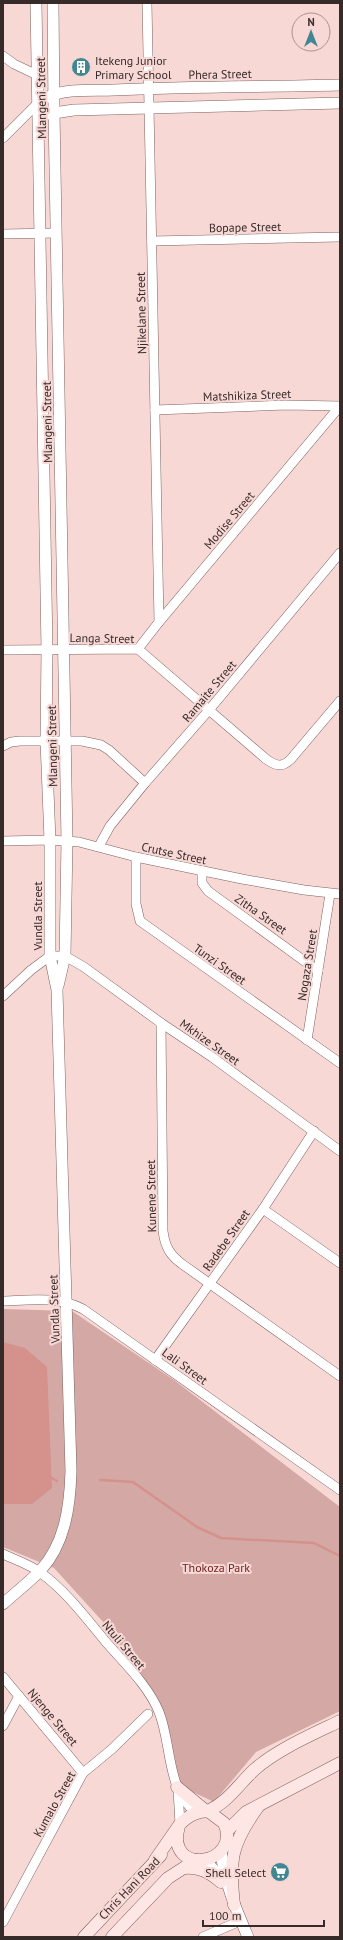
<svg xmlns="http://www.w3.org/2000/svg" width="343" height="1940" viewBox="0 0 343 1940" font-family="'PT Sans',sans-serif">
  <rect width="100%" height="100%" fill="#f7d8d5"/>
  <polygon fill="#d4a9a5" points="3,1309 72,1311 174,1380 340,1507 340,1711 256,1752 214,1802 176,1784 148,1685 104,1623 54,1568 3,1547"/>
  <polygon fill="#d5918b" points="3,1342 25,1348 47,1367 52,1488 32,1504 3,1504"/>
  <g fill="none" stroke-linecap="round" stroke-linejoin="round">
    <g stroke="#d5918b" stroke-width="2.5">
      <polyline points="50,1477 57,1481"/>
      <polyline points="100,1480 133,1482 197,1527 221,1538 314,1543 340,1556"/>
    </g>
    <defs>
      <g id="minor">
        <polyline points="147,3 159,622"/>
        <polyline points="3,56 14,64 37,75"/>
        <polyline points="3,138 38,103"/>
        <polyline points="3,234 56,233"/>
        <polyline points="152,241 340,237"/>
        <polyline points="155,410 286,405 340,406"/>
        <polyline points="138,649 159,622 340,406"/>
        <path d="M 3,650 L 138,649 L 266,759 C 276,766 282,768 291,759 L 340,701"/>
        <polyline points="3,746 11,742 20,741 82,741 101,745 109,750 145,783"/>
        <polyline points="3,841 50,840 79,842 136,857 242,879 304,890 340,894"/>
        <polyline points="99,846 110,826 145,783 209,710 340,553"/>
        <polyline points="136,857 136,904 140,921 340,1063"/>
        <polyline points="202,871 202,883 208,891 318,971"/>
        <polyline points="3,996 31,970 50,956 65,956 84,967 161,1023 212,1057 340,1151"/>
        <path d="M 161,1023 L 163,1231 C 165,1247 170,1255 182,1264 L 340,1376"/>
        <polyline points="307,1040 330,894"/>
        <polyline points="263,1209 340,1263"/>
        <path d="M 3,1301 C 30,1300 58,1296 83,1309 L 340,1490"/>
        <polyline points="155,1360 263,1209 314,1131"/>
        <path d="M 3,1554 C 15,1560 31,1565 41,1573 C 66,1591 86,1618 106,1642 C 124,1663 148,1685 159,1712 C 172,1744 166,1789 196,1813"/>
        <polyline points="3,1677 83,1773"/>
        <polyline points="3,1726 19,1696"/>
        <polyline points="178,1790 180,1824"/>
        <polyline points="3,1922 83,1773 112,1749 148,1714"/>
        <polyline points="203,1937 240,1921"/>
      </g>
      <g id="tertiary">
        <polyline points="53,3 54,112 67,841 65,956 58,986"/>
        <path d="M 48,97 C 67,88 93,91 114,90 C 189,86 265,87 340,85"/>
        <polyline points="47,114 74,110 340,103"/>
        <path d="M 3,1604 C 15,1593 28,1583 40,1571 C 65,1544 70,1507 71,1471 L 57,990 L 50,956 L 50,840 L 46,741 L 47,650 L 36,3"/>
        <path d="M 221,1851 C 224,1882 236,1909 248,1937"/>
        <polyline points="205,1860 213,1869 220,1882"/>
      </g>
      <g id="secondary">
        <polyline points="177,1787 206,1811"/>
        <path d="M 208,1811 C 228,1802 239,1784 254,1770 C 276,1750 313,1734 340,1721"/>
        <polyline points="227,1831 246,1812 340,1763"/>
        <path d="M 155,1860 L 180,1824 C 189,1815 196,1812 208,1811 L 224,1823 C 243,1865 164,1878 179,1826"/>
        <path d="M 184,1868 C 199,1866 210,1873 221,1882"/>
        <path d="M 234,1905 C 229,1860 231,1844 258,1807"/>
        <polyline points="84,1937 161,1855"/>
        <polyline points="112,1937 168,1878 196,1860"/>
      </g>
    </defs>
    <use href="#minor" stroke="#7d625f" stroke-width="10"/>
    <use href="#tertiary" stroke="#7d625f" stroke-width="12"/>
    <use href="#secondary" stroke="#7d625f" stroke-width="13"/>
    <use href="#minor" stroke="#fff" stroke-width="9"/>
    <use href="#tertiary" stroke="#fff" stroke-width="11"/>
    <use href="#secondary" stroke="#fee6e4" stroke-width="12"/>
  </g>
  <defs>
    <symbol id="building-disc" viewBox="-11 -11 22 22"><circle r="9.5" fill="#428694" stroke="#f7d8d5"/><path d="M-4-6H4V6H1V3H-1V6H-4ZM-2.5-4.3h1.7v1.8h-1.7ZM.8-4.3h1.7v1.8H.8ZM-2.5-1h1.7V.8h-1.7ZM.8-1h1.7V.8H.8Z" fill="#fff"/></symbol>
    <symbol id="supermarket-disc" viewBox="-11 -11 22 22"><circle r="9.5" fill="#428694" stroke="#f7d8d5"/><path d="M-6-5.5h2.5l.6 2H6L4.5 2H-2.5L-4.4-4H-6ZM-1.5 3.2a1.3 1.3 0 1 0 .1 0ZM3 3.2a1.3 1.3 0 1 0 .1 0Z" fill="#fff"/></symbol>
  </defs>
  <g fill-rule="evenodd">
    <use href="#building-disc" x="70" y="56" width="22" height="22"/>
    <use href="#supermarket-disc" x="269" y="1861" width="22" height="22"/>
  </g>
  <g text-anchor="middle" dominant-baseline="central" stroke-width="4" stroke-linejoin="round" paint-order="stroke">
    <g font-size="12" fill="#372b2a" stroke="#f7d8d5" text-anchor="start">
      <text x="95" y="60">Itekeng Junior<tspan x="95" dy="14">Primary School</tspan></text>
      <text x="266" y="1872" text-anchor="end">Shell Select</text>
    </g>
    <g font-size="12" fill="#372b2a" stroke="#f7d8d5">
      <text transform="translate(220 74) rotate(-1)">Phera Street</text>
      <text transform="translate(41 98) rotate(-91)">Mlangeni Street</text>
      <text transform="translate(245 227) rotate(-1)">Bopape Street</text>
      <text transform="translate(141 313) rotate(-91)">Njikelane Street</text>
      <text transform="translate(247 395) rotate(-2)">Matshikiza Street</text>
      <text transform="translate(47 422) rotate(-91)">Mlangeni Street</text>
      <text transform="translate(229 520) rotate(-50)">Modise Street</text>
      <text transform="translate(102 638) rotate(1)">Langa Street</text>
      <text transform="translate(209 691) rotate(-50)">Ramaite Street</text>
      <text transform="translate(52 746) rotate(-91)">Mlangeni Street</text>
      <text transform="translate(174 853) rotate(12)">Crutse Street</text>
      <text transform="translate(261 914) rotate(35)">Zitha Street</text>
      <text transform="translate(37 916) rotate(-90)">Vundla Street</text>
      <text transform="translate(220 964) rotate(35)">Tunzi Street</text>
      <text transform="translate(307 965) rotate(-81)">Nogaza Street</text>
      <text transform="translate(210 1042) rotate(35)">Mkhize Street</text>
      <text transform="translate(151 1196) rotate(-91)">Kunene Street</text>
      <text transform="translate(226 1240) rotate(-55)">Radebe Street</text>
      <text transform="translate(54 1309) rotate(-92)">Vundla Street</text>
      <text transform="translate(185 1366) rotate(36)">Lali Street</text>
      <text transform="translate(124 1645) rotate(50)">Ntuli Street</text>
      <text transform="translate(53 1717) rotate(50)">Njenge Street</text>
      <text transform="translate(54 1804) rotate(-61)">Kumalo Street</text>
      <text transform="translate(129 1888) rotate(-46)">Chris Hani Road</text>
    </g>
    <g font-size="12" fill="#732322" stroke="#f7d8d5">
      <text x="216" y="1567">Thokoza Park</text>
    </g>
  </g>
  <rect width="343" height="1940" fill="none" stroke="#372b2a" stroke-width="8"/>
  <g transform="translate(311 32)"><circle r="19" fill="#f7d8d5" stroke="#aa9391"/>
  <path d="M0-3L7 15L0 10L-7 15Z" fill="#428694"/>
  <text y="-6" font-size="11" font-weight="bold" text-anchor="middle" fill="#372b2a">N</text>
  </g>
  <path d="M203 1920v6h121v-6" fill="none" stroke="#372b2a" stroke-width="2"/>
  <text x="209" y="1920" font-size="12" fill="#372b2a" stroke="#f7d8d5" stroke-width="3" paint-order="stroke">100 m</text>
</svg>
